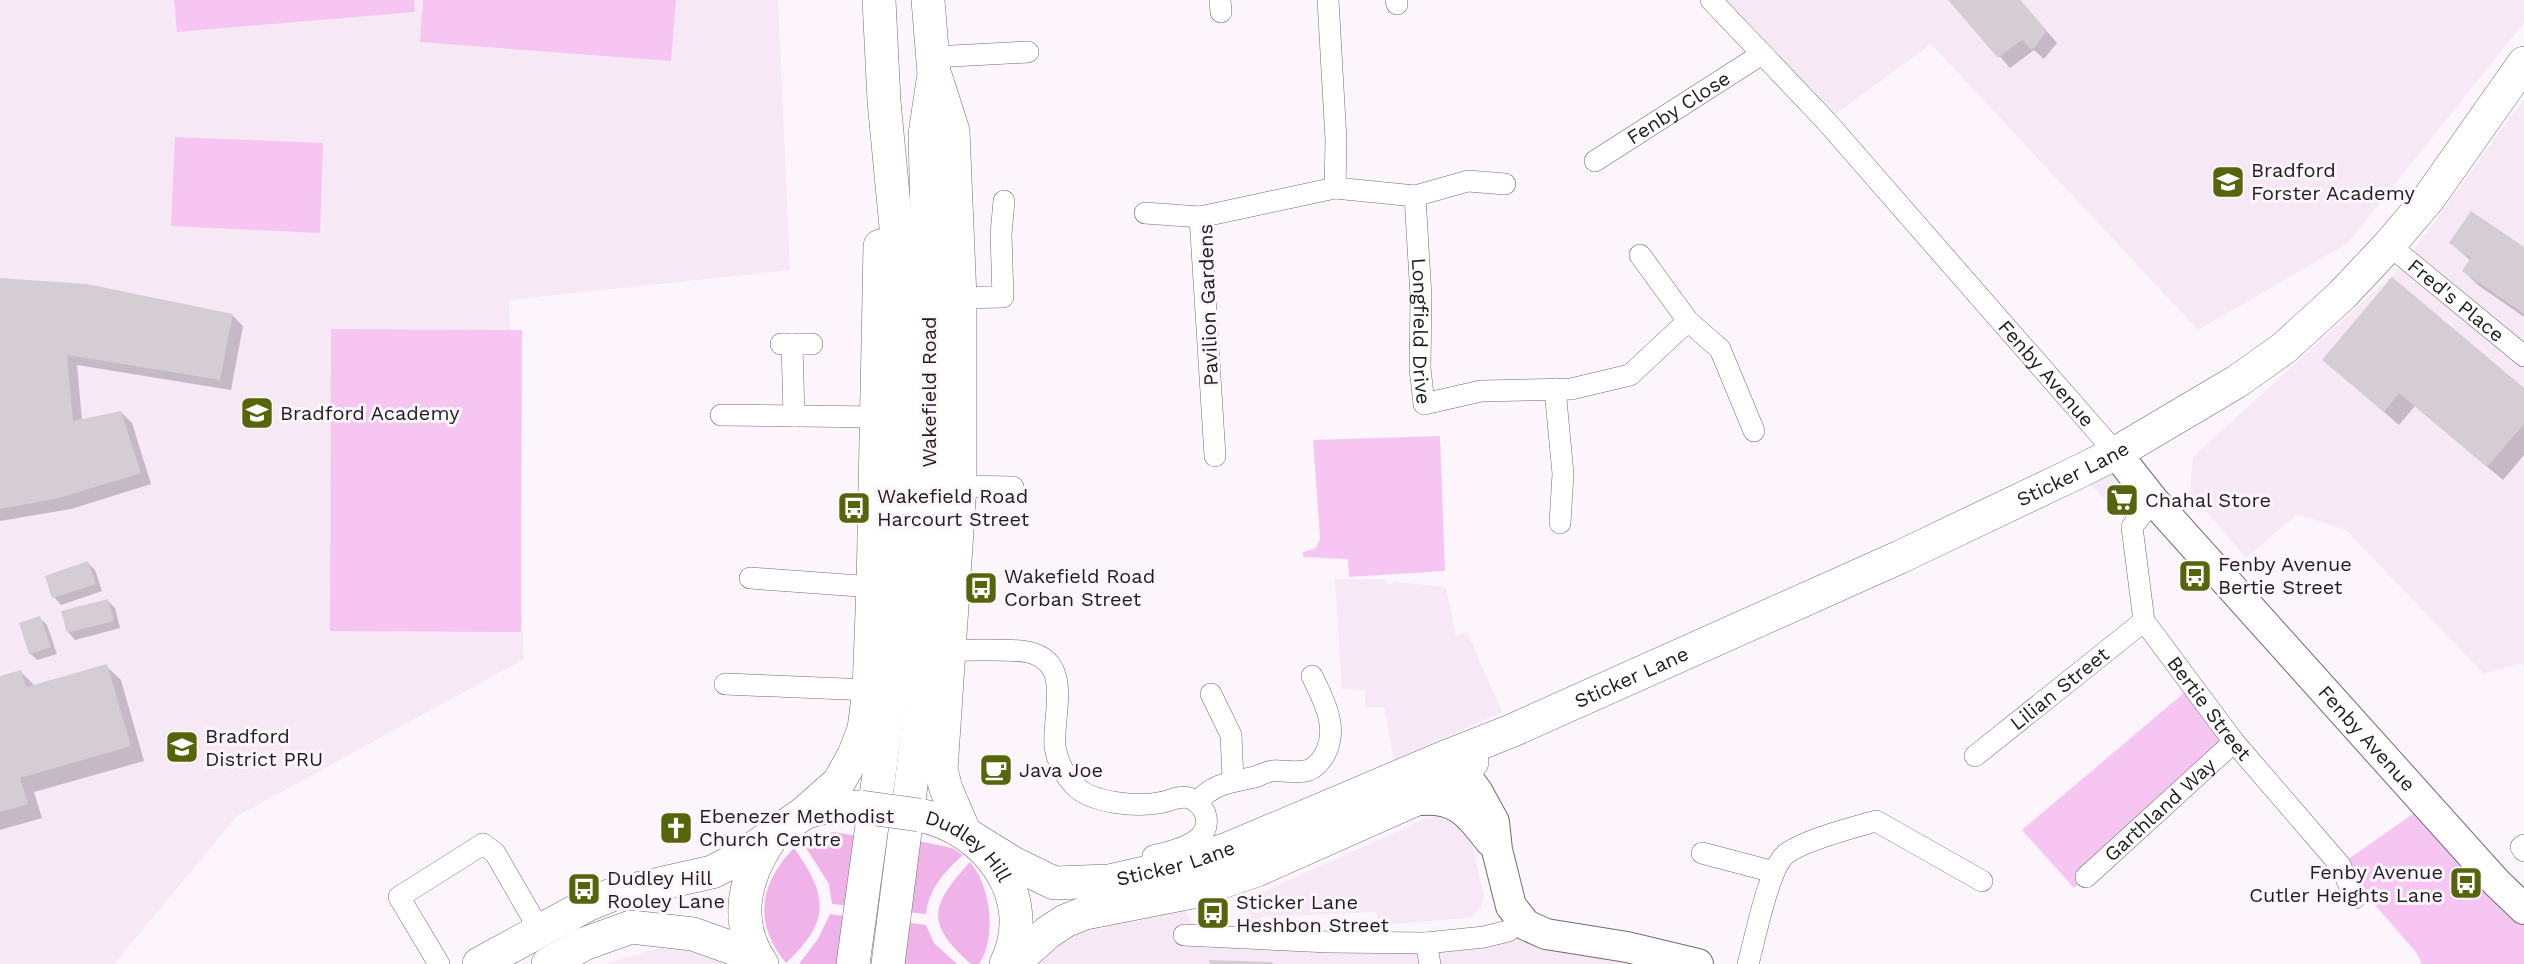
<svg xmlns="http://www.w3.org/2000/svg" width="2524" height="964" viewBox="0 0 2524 964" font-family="'Work Sans',sans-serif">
  <rect width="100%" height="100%" fill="#fdf5fc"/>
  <g fill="#f6e8f5">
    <polygon points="0,0 778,0 790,270 509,300 524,659 237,816 114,964 0,964"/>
    <polygon points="1716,0 2524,0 2524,23 2348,243 2198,330 1931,44 1826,121"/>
    <polygon points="2524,99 2524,667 2521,663 2484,674 2346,530 2297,514 2246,558 2190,492 2193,457 2403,265"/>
    <polygon points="2116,453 2153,500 2132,527 2078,472"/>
    <polygon points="1335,579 1385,579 1388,585 1395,582 1446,587 1456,636 1467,632 1502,712 1394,760 1384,707 1365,707 1365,690 1342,689"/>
    <polygon points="1436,817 1453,822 1460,827 1472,844 1484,896 1481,907 1473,916 1467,918 1392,924 1379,924 1376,912 1262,917 1256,928 1243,901 1427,818"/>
    <polygon points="1172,887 1199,936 1508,931 1698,964 1013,964"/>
    <polygon points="659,948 751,948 762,964 605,964"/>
  </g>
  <g fill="#f7c5f2">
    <polygon points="174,0 414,0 415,12 177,32"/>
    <polygon points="423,0 676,0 671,61 420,42"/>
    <polygon points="175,137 323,143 320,233 171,226"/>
    <polygon points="331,329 522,330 521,632 330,631"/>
    <polygon points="1440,436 1445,571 1349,577 1348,559 1303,557 1303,552 1316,548 1320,538 1313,440"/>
    <polygon points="2192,686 2234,742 2074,888 2022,830"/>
    <polygon points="2427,804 2524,909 2524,964 2422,964 2416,952 2340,865"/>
  </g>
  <g fill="#efb2e9">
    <polygon points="834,832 857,836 851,906 832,904 829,884 803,843 814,836"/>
    <path d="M 914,840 L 952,848 L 963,855 C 944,872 929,889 926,914 L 906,912 Z"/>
    <path d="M 794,848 C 828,895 831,921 786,963 C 753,923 759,884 794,848 Z"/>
    <path d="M 970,862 C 991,886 997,938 979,964 L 971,964 C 924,923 931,905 970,862 Z"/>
    <polygon points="830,914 850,917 843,964 799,964 818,939"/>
    <polygon points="905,922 926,925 934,943 957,964 900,964"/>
  </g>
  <g fill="#0003">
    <polygon points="1950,0 2020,0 2057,43 2044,59 2034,50 2010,68"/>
    <polygon points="2451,243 2524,249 2524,317 2478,285 2464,271 2471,261"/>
    <polygon points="0,279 232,315 243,326 231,390 77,365 82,420 121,412 132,423 151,484 71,509 0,521"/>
    <polygon points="2324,360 2524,390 2524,455 2503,480 2415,406 2399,425"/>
    <polygon points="88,563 95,570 102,591 61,605 54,597 47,577"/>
    <polygon points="108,601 115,608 120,628 75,640 68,632"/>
    <polygon points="40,618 47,625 57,654 37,660 30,653"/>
    <polygon points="106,666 121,680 144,761 34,792 42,818 0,830 0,678 21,672 35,686"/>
  </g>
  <g fill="#d5cdd4">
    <polygon points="1948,0 2020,0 2047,31 2032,50 2022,40 1998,58"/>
    <polygon points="2471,211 2524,247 2524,314 2462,271 2471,258 2449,243"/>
    <polygon points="2392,277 2524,388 2524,424 2487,467 2399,393 2384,412 2322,360"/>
    <polygon points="0,278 87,284 233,314 220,380 67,355 73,421 121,411 141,473 59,498 0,509"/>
    <polygon points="88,561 96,584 52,598 45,576"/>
    <polygon points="108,599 114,621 67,633 61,611"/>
    <polygon points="40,616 51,647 29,654 19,623"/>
    <polygon points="107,664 131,746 20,778 28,804 0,812 0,676 21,670 26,687"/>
    <polygon points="1209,960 1273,962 1273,964 1210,964"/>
  </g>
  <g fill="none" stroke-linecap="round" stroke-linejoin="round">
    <defs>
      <g id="street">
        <polyline points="1220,0 1221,12"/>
        <path id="s1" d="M 1328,0 L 1336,140 L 1335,188 L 1415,196 L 1421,297 L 1420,368 L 1424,404 L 1481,391 L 1571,389 L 1630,375 L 1688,321 L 1640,255"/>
        <polyline points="1396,0 1397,4"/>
        <path id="s2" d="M 1711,0 L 1826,121 L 2116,453"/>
        <polyline points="933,57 1028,52"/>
        <path id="s3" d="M 1595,161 L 1762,54"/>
        <polyline points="1415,196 1468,181 1505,184"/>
        <polyline points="1145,213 1200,217"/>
        <path id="s4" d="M 2389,245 L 2524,356"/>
        <polyline points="960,298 1003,297 1001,234 1004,201"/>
        <polyline points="1688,321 1720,349 1754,431"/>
        <polyline points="781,344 812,344"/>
        <polyline points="792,344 794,416"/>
        <polyline points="1555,389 1563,474 1560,523"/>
        <polyline points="721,415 876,417"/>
        <polyline points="1215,456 1200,217 1335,188"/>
        <polyline points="960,486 1013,487"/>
        <path id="s5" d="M 2153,500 L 2132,527 L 2144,621 L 2234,742 L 2340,865 L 2355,898"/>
        <polyline points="750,578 873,587"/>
        <path d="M 950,650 C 973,651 1007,648 1028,652 C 1074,662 1052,715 1055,747 C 1057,761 1065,776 1075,786 C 1092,803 1136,807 1158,803 C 1168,802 1179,795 1189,798 C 1196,800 1202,807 1205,813 C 1215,843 1173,851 1153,856"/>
        <polyline points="725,684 869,690"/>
        <polyline points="1211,694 1231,735 1233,779"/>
        <path id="s6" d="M 1975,756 L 2144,621"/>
        <path d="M 1197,802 C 1214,783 1232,782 1255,777 C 1260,775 1266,772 1272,771 C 1284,770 1297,774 1309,770 C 1316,767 1321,761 1325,754 C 1339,727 1324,701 1312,676"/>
        <polyline points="2524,845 2521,847 2524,851"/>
        <polyline points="1702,853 1774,872"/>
        <path id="s7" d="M 2086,877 L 2234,742"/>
        <polyline points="1184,935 1329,942 1426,943 1484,937 1508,931 1521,921"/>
        <polyline points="1426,943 1430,964"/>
        <polyline points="439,964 399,897 483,844 495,853 539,929"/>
        <path d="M 1748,964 C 1755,940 1768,870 1785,855 C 1800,841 1855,827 1876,821 L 1982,881"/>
      </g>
      <g id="secondary">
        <path id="s8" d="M 2116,453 L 2153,500 L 2496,882 L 2524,909"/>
        <polyline points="1450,755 1477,791 1494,822 1497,850 1511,906 1526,925 1546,934 1627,947 1698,964"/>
        <path d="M 1412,801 C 1454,795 1466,810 1490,841"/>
      </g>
      <g id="primary">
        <polyline points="936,78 953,131 960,298 960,486 941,770 946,789 964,831"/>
        <polyline points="804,813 839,782 854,755 864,729 869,690 873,587 880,246"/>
        <polyline points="853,964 890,694 903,515 907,342 884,101 879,0"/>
        <polyline points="888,964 922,699 932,418 925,134 934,74 928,0"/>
      </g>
      <g id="highway">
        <path id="s9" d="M 919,815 C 986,828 1039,897 1006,964"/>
        <path id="s10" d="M 971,837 L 1013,863 L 1054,883 L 1109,881 L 1188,863 L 1230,848 L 1450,755 L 1511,731 L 1900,557 L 2078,472 L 2116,453 L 2236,382 L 2284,348 L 2342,295 L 2389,245 L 2429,198 L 2524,63"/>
        <polyline points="479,964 587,905 614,894 712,872 738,859 804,813 821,808 861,807"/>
        <polyline points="548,964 584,944 631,927 693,934 735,949 757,964"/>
        <path d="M 762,964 C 733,923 744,877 771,838"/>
        <polyline points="1013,964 1047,933 1065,921 1085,913 1192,892 1257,870 1412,801 1472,762"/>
      </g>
    </defs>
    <use href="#street" stroke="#726b71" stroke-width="22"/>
    <use href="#secondary" stroke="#726b71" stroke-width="32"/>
    <use href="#primary" stroke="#726b71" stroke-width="34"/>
    <use href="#highway" stroke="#726b71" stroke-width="34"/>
    <use href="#street" stroke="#fff" stroke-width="21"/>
    <use href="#secondary" stroke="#fff" stroke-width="30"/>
    <use href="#primary" stroke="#fff" stroke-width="33"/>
    <use href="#highway" stroke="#fff" stroke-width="33"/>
    <defs>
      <polyline id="highway-bridge" points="861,807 919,815"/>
    </defs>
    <use href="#highway-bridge" stroke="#726b71" stroke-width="34" stroke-linecap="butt"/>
    <use href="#highway-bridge" stroke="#fff" stroke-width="33"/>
  </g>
  <defs>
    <symbol id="school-square" viewBox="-11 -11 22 22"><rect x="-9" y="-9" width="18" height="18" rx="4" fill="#56650b" stroke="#fdf5fc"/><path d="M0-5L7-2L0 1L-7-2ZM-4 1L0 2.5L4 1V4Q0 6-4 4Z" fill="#fff"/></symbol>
    <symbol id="supermarket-square" viewBox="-11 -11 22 22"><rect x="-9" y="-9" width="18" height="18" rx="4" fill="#56650b" stroke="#fdf5fc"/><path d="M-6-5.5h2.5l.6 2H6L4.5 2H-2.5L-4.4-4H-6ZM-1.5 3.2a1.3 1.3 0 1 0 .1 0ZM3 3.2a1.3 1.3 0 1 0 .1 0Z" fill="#fff"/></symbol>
    <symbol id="bus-square" viewBox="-11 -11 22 22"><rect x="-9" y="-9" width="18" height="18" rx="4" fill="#56650b" stroke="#fdf5fc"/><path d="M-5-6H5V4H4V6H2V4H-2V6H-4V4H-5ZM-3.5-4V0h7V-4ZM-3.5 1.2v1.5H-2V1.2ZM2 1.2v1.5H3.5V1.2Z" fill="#fff"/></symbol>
    <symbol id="cafe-square" viewBox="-11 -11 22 22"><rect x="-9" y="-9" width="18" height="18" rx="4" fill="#56650b" stroke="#fdf5fc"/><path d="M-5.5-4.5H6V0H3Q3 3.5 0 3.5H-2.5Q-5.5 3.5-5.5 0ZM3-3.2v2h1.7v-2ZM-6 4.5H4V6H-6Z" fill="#fff"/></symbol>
    <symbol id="church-square" viewBox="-11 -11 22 22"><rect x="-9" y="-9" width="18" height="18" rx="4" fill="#56650b" stroke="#fdf5fc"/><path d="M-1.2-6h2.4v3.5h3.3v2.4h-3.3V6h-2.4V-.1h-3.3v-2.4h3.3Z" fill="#fff"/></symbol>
  </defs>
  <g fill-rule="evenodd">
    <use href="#school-square" x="2209" y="163" width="38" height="38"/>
    <use href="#school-square" x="238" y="394" width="38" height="38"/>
    <use href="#supermarket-square" x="2103" y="481" width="38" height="38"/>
    <use href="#bus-square" x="835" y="489" width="38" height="38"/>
    <use href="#bus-square" x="2176" y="557" width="38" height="38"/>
    <use href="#bus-square" x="962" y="569" width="38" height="38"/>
    <use href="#school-square" x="163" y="728" width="38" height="38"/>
    <use href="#cafe-square" x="977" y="751" width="38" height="38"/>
    <use href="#church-square" x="657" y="809" width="38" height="38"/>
    <use href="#bus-square" x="2447" y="864" width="38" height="38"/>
    <use href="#bus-square" x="565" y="870" width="38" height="38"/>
    <use href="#bus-square" x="1194" y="894" width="38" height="38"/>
  </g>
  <g text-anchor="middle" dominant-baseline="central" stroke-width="6" stroke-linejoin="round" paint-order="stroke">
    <g font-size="20" fill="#1f1c1e" stroke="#fdf5fc">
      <text stroke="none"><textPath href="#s3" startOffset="99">Fenby Close</textPath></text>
      <text stroke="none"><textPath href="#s4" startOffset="87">Fred's Place</textPath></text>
      <text transform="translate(1208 305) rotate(-92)">Pavilion Gardens</text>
      <text stroke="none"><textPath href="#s1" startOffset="404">Longfield Drive</textPath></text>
      <text stroke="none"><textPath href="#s2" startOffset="502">Fenby Avenue</textPath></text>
      <text transform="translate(929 392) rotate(-90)">Wakefield Road</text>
      <text stroke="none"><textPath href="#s10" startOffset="1198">Sticker Lane</textPath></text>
      <text stroke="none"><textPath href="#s10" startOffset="712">Sticker Lane</textPath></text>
      <text stroke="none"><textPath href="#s6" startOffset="108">Lilian Street</textPath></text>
      <text stroke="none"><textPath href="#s5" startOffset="238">Bertie Street</textPath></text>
      <text stroke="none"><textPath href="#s8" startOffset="380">Fenby Avenue</textPath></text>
      <text stroke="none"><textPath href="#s7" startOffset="100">Garthland Way</textPath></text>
      <text stroke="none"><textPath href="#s9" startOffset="60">Dudley Hill</textPath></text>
      <text stroke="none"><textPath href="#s10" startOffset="219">Sticker Lane</textPath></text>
    </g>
    <g font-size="20" fill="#1f1c1e" stroke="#fdf5fc" text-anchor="start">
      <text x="2251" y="170">Bradford<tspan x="2251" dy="23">Forster Academy</tspan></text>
      <text x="280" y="413">Bradford Academy</text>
      <text x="877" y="496">Wakefield Road<tspan x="877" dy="23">Harcourt Street</tspan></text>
      <text x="2145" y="500">Chahal Store</text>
      <text x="2218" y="564">Fenby Avenue<tspan x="2218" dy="23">Bertie Street</tspan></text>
      <text x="1004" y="576">Wakefield Road<tspan x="1004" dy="23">Corban Street</tspan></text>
      <text x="205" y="736">Bradford<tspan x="205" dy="23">District PRU</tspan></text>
      <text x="1019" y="770">Java Joe</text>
      <text x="699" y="816">Ebenezer Methodist<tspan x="699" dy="23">Church Centre</tspan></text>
      <text x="2443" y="872" text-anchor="end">Fenby Avenue<tspan x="2443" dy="23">Cutler Heights Lane</tspan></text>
      <text x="607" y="878">Dudley Hill<tspan x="607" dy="23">Rooley Lane</tspan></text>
      <text x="1236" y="902">Sticker Lane<tspan x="1236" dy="23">Heshbon Street</tspan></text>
    </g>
  </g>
</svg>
